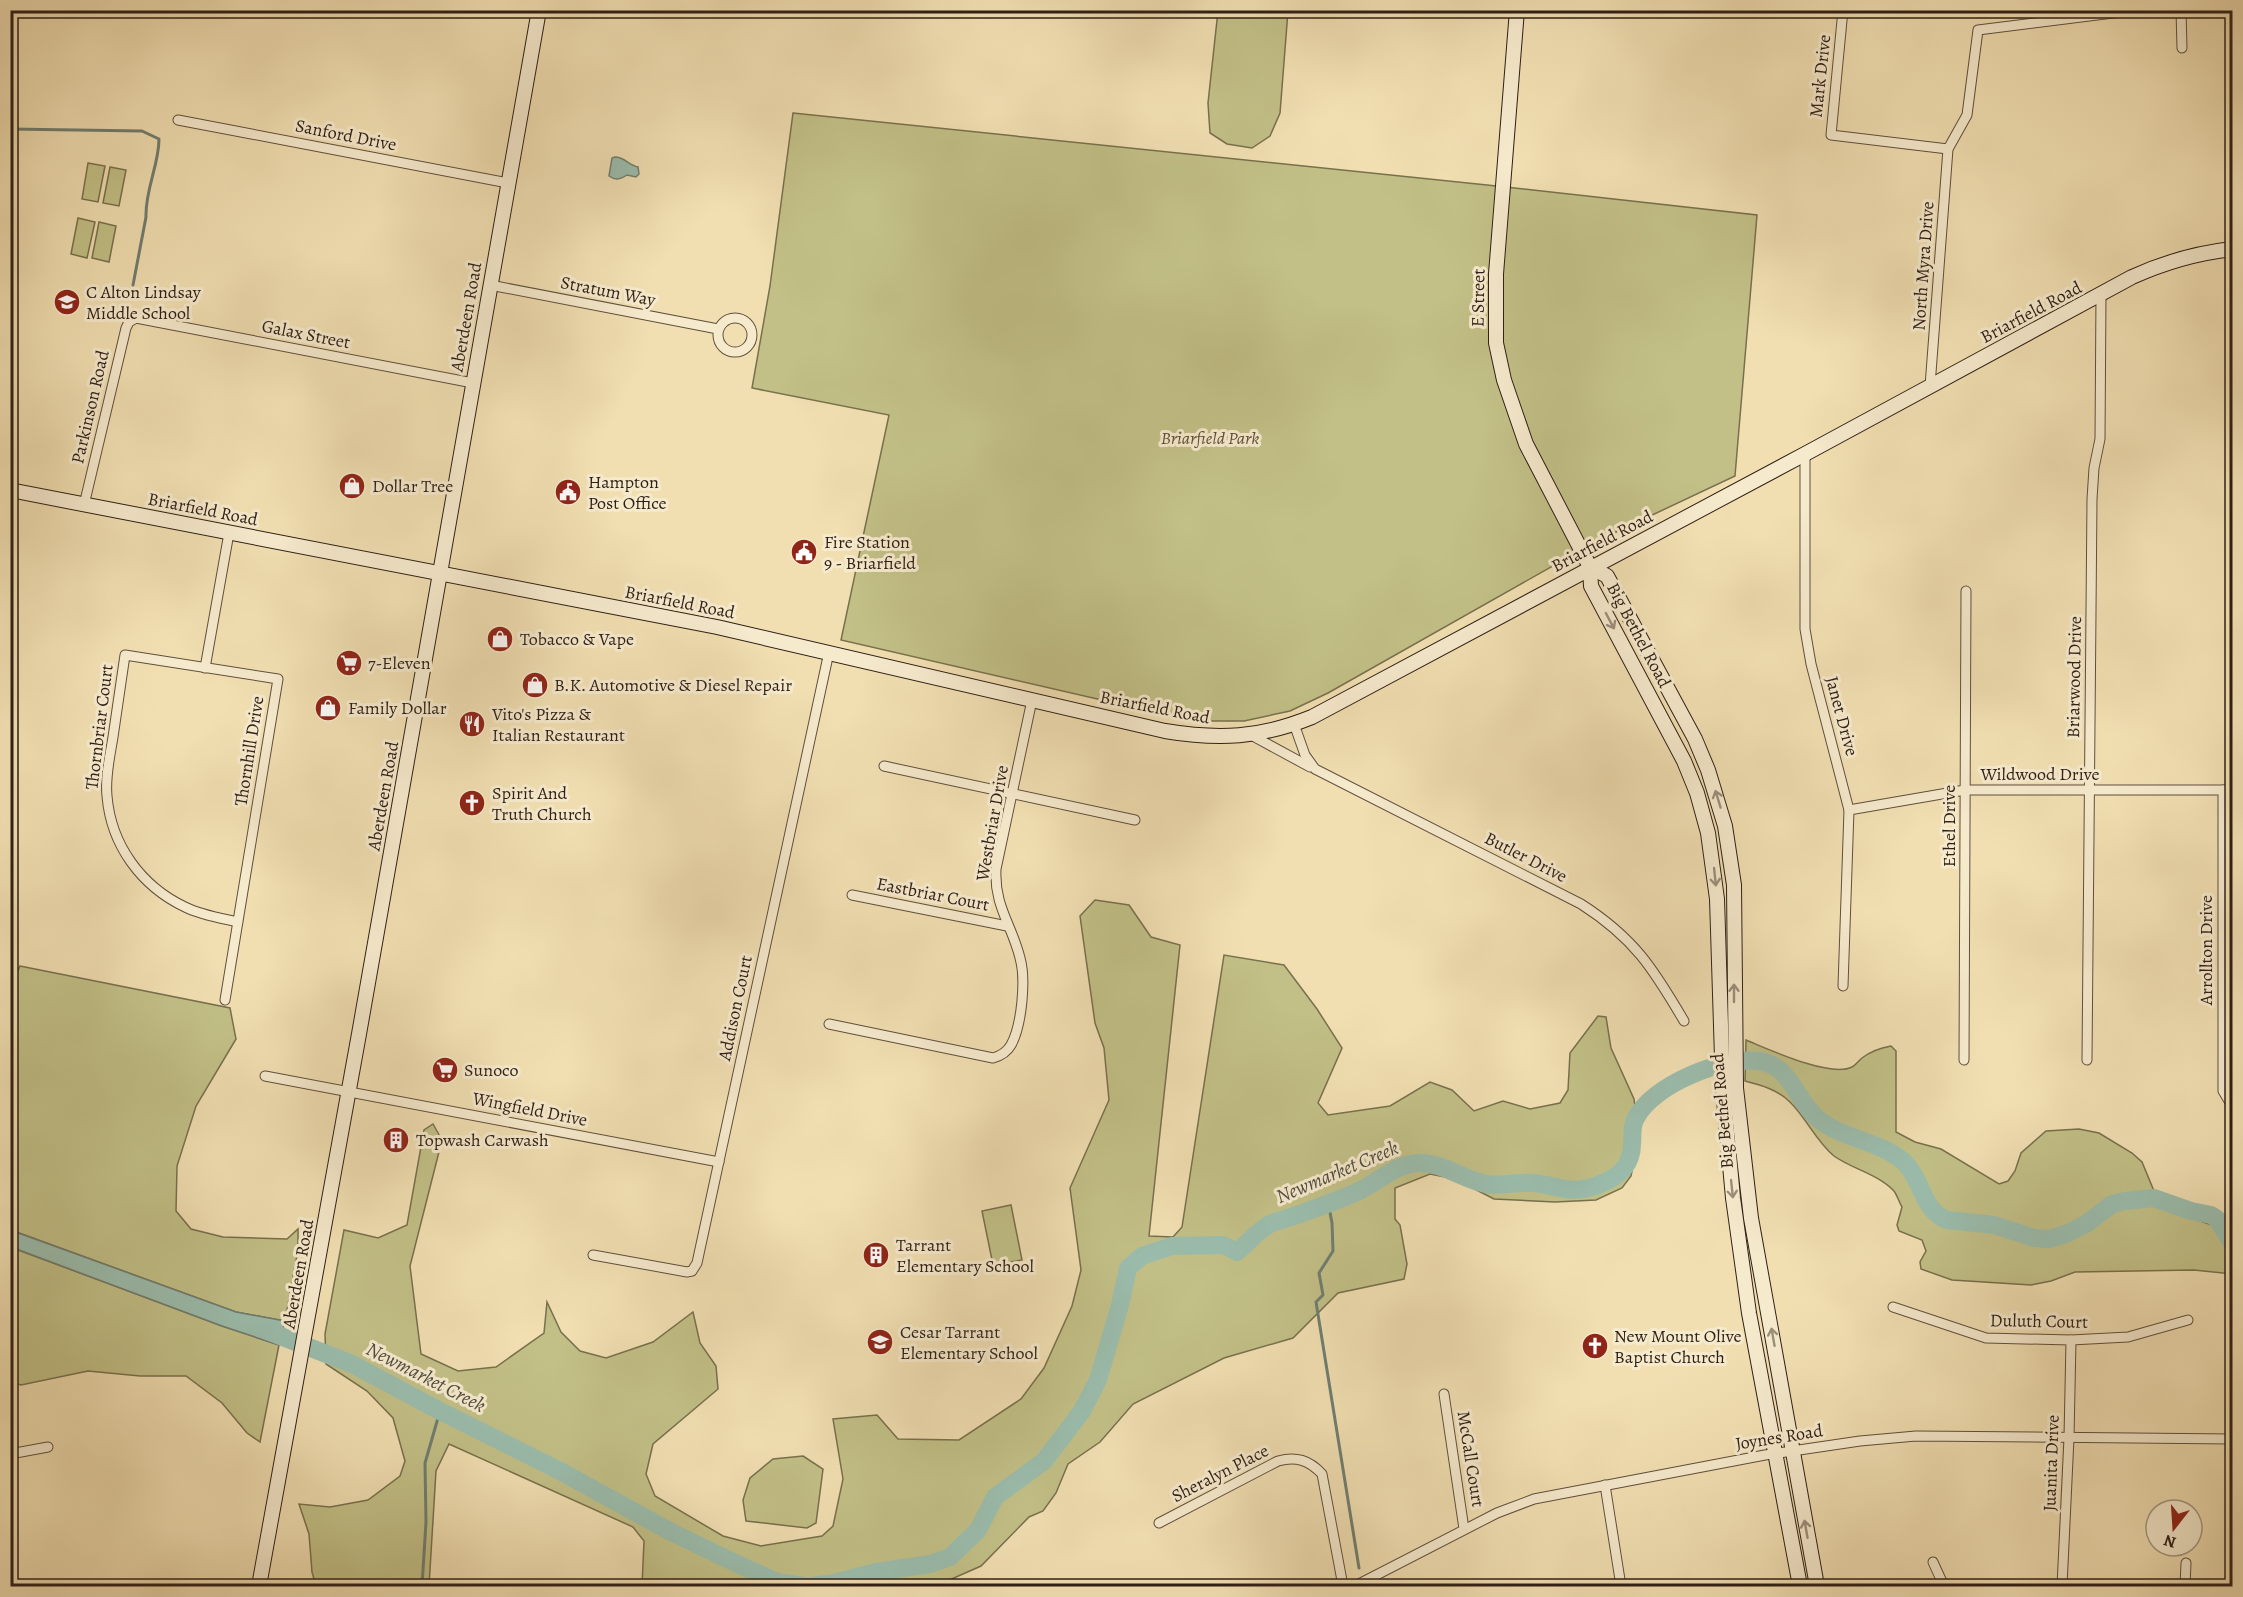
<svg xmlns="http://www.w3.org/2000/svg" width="2243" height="1597" viewBox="0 0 2243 1597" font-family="Alegreya,serif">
  <rect width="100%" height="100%" fill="#f1dfb2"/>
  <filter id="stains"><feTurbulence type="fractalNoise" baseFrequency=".00333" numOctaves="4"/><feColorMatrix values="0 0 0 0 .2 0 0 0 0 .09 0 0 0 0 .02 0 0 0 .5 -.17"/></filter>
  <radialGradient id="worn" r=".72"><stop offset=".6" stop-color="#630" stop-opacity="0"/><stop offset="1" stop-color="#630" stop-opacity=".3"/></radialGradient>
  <g fill="#c2c087" stroke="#78704e" stroke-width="1.5">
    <polygon points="1218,11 1288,11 1280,113 1270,136 1252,148 1227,144 1210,133 1208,103"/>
    <polygon points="793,113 1487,185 1757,215 1735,476 1597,541 1328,693 1290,711 1244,721 1193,721 841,640 889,415 752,388 770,286"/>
    <polygon points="88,163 105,166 98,202 82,199"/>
    <polygon points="110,167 126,170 119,206 103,203"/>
    <polygon points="78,218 95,222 87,258 71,254"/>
    <polygon points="99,222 116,226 109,262 92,258"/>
    <polygon points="1095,900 1129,905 1151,937 1180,945 1149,1236 1173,1237 1182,1227 1224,955 1284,965 1317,1009 1342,1048 1318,1103 1328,1115 1390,1106 1430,1082 1452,1090 1474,1111 1503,1101 1530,1109 1560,1103 1568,1090 1570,1053 1598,1016 1606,1017 1611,1048 1634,1099 1639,1137 1631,1176 1622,1188 1596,1200 1555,1202 1494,1199 1455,1179 1430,1174 1395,1188 1395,1219 1400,1225 1407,1264 1404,1279 1338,1293 1293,1338 1224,1358 1133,1404 1100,1442 1068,1464 1056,1493 1043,1511 1029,1517 981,1566 947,1581 947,1586 642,1586 644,1541 633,1527 449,1444 436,1471 429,1586 316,1586 312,1572 309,1534 299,1504 330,1507 368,1500 400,1476 405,1461 393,1418 367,1391 326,1364 325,1334 344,1230 378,1238 407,1225 424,1130 433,1124 442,1140 410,1266 421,1354 458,1371 496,1367 544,1333 547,1302 561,1332 580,1351 606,1358 653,1342 693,1312 700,1343 716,1366 718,1389 653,1444 646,1474 655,1496 723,1536 761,1546 822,1536 833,1526 843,1479 833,1419 877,1415 898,1439 959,1440 1021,1399 1044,1368 1072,1306 1081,1270 1070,1188 1109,1100 1104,1048 1095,1023 1080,916"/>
    <polygon points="20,966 230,1008 236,1039 196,1106 177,1166 176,1211 191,1229 223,1237 287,1239 298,1229 298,1250 285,1321 236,1312 11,1230 10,989"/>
    <path d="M 1746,1040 C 1768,1049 1830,1078 1852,1067 C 1856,1065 1858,1061 1862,1058 C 1871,1051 1880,1048 1891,1046 L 1896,1051 L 1896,1132 L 1915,1142 L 1941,1149 L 1999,1184 L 2008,1181 L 2015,1171 L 2021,1153 L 2046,1131 L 2079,1129 L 2099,1133 L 2132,1153 L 2142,1162 L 2161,1208 L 2215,1226 L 2232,1252 L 2232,1274 L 2194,1270 L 2075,1272 L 2051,1281 L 2031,1285 L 1952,1280 L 1921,1269 L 1920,1262 L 1926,1251 L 1922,1240 L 1899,1231 L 1897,1225 L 1902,1207 C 1899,1202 1897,1195 1894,1191 C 1878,1174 1852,1169 1834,1156 C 1816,1141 1807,1119 1790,1102 C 1778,1090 1761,1085 1745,1081 Z"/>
    <polygon points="1011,1205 1022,1260 993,1265 982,1211"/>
    <polygon points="10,1247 222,1326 279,1345 260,1442 247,1433 222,1403 186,1376 140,1376 88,1371 21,1385 11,1382"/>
    <polygon points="803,1456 823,1469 816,1523 807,1528 746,1521 743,1500 750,1478 773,1459"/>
  </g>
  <g fill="#9bbdad" stroke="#707e71" stroke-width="1.5">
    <path d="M 615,157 C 625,157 628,165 638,167 L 639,174 L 636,177 L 627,175 C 621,179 616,181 609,176 L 612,158 Z"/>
    <polygon points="10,1230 236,1312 285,1321 279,1345 222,1326 11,1247"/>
  </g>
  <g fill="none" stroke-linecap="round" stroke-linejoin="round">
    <g stroke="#707e71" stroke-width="3">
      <path d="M 10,129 L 142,131 L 159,139 C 159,165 145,190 146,217 L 133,285"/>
      <polyline points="1328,1202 1332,1223 1333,1251 1319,1273 1323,1295 1316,1302 1359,1568"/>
      <polyline points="422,1586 426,1522 425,1463 440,1411"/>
    </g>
    <g stroke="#9bbdad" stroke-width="18">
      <polyline points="260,1328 352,1364 440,1411 560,1471 671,1532 729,1560 777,1582 804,1586"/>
      <path d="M 811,1586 L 834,1583 L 876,1572 L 930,1564 L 950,1557 L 978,1530 L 995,1497 L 1044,1461 L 1082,1411 L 1098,1380 L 1120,1305 L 1128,1268 L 1142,1256 L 1172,1246 L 1223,1245 L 1237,1252 C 1247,1243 1257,1232 1268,1225 C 1275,1221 1286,1219 1294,1216 C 1316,1208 1340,1200 1361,1190 C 1379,1181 1396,1164 1418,1163 C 1441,1162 1461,1178 1482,1183 C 1499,1188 1515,1181 1532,1183 C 1560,1185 1568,1196 1598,1185 C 1617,1178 1632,1167 1632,1144 C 1633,1135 1631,1126 1636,1118 C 1652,1085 1724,1056 1759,1061 C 1792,1066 1795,1100 1818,1119 C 1843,1139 1879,1141 1903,1161 C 1923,1179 1921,1210 1947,1220 L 1994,1225 L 2034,1238 L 2049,1239 L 2066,1234 L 2086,1224 L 2112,1204 L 2125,1201 L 2154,1198 L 2191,1211 L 2211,1215 L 2217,1219 L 2232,1243"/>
    </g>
    <defs>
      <g id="street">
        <polyline points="1843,10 1831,135 1948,149"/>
        <polyline points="2181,10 2182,48"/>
        <polyline points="178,120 508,183"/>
        <polyline points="490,285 718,329"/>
        <circle cx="735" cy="335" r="17"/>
        <polyline points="1930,386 1948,149 1967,115 1978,30 2137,10"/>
        <polyline points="1805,454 1805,629 1811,664 1849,810 1843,986"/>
        <polyline points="84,505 126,328 129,322 136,318 473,383"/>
        <polyline points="205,668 229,533"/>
        <path d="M 1294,724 L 1305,755 L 1315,769 L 1581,904 C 1634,938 1653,968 1684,1021"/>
        <polyline points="1251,735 1310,767"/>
        <polyline points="884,766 1135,820"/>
        <polyline points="2223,790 2223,1091 2232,1106"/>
        <polyline points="1849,810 1965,790 2232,790"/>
        <polyline points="852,895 1007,926"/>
        <path d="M 225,1000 L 278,679 L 125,655 C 121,682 117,709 113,737 C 110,756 105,776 107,796 C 111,845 141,886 185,907 C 201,915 220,918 238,922"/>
        <path d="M 829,1024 L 993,1058 C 1000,1056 1007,1052 1011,1045 C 1022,1025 1026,979 1020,958 C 1012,925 994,906 996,869 L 1032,700"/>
        <polyline points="1964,1060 1966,591"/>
        <polyline points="2087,1060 2092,499 2094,468 2100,439 2101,294"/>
        <polyline points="265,1076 719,1162"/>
        <polyline points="593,1255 687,1272 692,1271 697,1263 829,652"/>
        <polyline points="1893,1307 1986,1338 2071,1340 2128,1337 2188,1320"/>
        <polyline points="1444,1394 1464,1529"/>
        <polyline points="10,1454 48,1447"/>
        <polyline points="1605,1485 1621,1586"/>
        <path d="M 1159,1523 L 1278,1461 C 1296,1456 1309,1460 1322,1474 L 1343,1586"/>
        <polyline points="1933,1562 1944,1586"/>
        <polyline points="1355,1586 1497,1513 1534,1499 1765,1455 1860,1441 1916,1436 2232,1439"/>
        <polyline points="2062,1586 2069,1438 2071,1340"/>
        <polyline points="2185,1586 2186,1563"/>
      </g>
      <g id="secondary">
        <polyline points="1517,10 1496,274 1496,343 1504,380 1526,444 1590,567 1591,586 1684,761 1697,793 1708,833 1717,899 1723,1089 1733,1198 1749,1313 1800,1586"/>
        <path d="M 10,490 L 717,627 L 1165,731 C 1219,740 1260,738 1312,717 L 1805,454 L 2132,277 C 2165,262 2197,253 2232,249"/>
        <polyline points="1590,567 1607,576 1695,739 1708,770 1725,826 1734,885 1736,1088 1751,1218 1817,1586"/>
        <polyline points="259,1586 359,1034 539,10"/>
      </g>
    </defs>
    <use href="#street" stroke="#604f3d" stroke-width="11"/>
    <use href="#secondary" stroke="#2f1f16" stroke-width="16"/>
    <use href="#street" stroke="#f6eacd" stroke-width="9"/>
    <use href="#secondary" stroke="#f6eacd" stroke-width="14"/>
  </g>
  <defs><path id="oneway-shaft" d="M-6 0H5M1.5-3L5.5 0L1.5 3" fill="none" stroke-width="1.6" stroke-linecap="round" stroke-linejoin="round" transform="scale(1.5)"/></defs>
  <g stroke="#9c8f7b">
    <use href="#oneway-shaft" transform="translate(1610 621) rotate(62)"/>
    <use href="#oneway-shaft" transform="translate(1718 799) rotate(-107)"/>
    <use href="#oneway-shaft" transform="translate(1715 877) rotate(84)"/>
    <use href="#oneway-shaft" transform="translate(1734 993) rotate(-90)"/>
    <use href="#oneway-shaft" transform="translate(1732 1189) rotate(84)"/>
    <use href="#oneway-shaft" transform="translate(1773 1337) rotate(-100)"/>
    <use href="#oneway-shaft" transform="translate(1806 1529) rotate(-100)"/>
  </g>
  <defs>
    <symbol id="school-disc" viewBox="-11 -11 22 22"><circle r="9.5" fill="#8f2418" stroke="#f6eacd"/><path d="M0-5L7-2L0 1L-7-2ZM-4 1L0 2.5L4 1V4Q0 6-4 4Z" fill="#fff"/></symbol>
    <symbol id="shop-disc" viewBox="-11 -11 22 22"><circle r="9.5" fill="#8f2418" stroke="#f6eacd"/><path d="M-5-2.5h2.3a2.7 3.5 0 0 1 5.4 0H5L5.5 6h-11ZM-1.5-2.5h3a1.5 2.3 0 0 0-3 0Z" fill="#fff"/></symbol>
    <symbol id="civic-disc" viewBox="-11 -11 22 22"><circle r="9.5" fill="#8f2418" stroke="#f6eacd"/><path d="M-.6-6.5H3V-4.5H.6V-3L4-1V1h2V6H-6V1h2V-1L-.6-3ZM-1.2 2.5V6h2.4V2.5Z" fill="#fff"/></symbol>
    <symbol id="supermarket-disc" viewBox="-11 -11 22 22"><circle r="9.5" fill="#8f2418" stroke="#f6eacd"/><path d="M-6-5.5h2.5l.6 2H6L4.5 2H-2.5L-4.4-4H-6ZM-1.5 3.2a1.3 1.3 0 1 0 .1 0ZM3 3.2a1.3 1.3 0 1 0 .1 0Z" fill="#fff"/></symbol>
    <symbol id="restaurant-disc" viewBox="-11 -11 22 22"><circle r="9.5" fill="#8f2418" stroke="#f6eacd"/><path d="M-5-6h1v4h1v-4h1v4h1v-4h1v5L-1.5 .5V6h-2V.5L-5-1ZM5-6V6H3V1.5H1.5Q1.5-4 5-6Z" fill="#fff"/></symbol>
    <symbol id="church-disc" viewBox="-11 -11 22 22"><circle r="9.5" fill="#8f2418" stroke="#f6eacd"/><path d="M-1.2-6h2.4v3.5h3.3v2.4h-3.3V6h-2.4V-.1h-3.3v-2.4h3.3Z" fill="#fff"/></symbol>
    <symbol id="building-disc" viewBox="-11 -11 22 22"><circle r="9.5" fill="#8f2418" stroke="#f6eacd"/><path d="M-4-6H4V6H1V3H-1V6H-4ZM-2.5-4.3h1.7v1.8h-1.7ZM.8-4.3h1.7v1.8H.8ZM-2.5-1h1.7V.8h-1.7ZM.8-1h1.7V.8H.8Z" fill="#fff"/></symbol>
  </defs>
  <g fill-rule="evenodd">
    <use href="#school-disc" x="52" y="287" width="30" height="30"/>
    <use href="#shop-disc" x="337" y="471" width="30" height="30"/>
    <use href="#civic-disc" x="553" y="477" width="30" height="30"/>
    <use href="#civic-disc" x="789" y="537" width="30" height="30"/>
    <use href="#shop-disc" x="485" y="624" width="30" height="30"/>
    <use href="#supermarket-disc" x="334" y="648" width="30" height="30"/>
    <use href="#shop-disc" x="520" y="670" width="30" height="30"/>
    <use href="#shop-disc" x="313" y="693" width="30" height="30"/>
    <use href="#restaurant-disc" x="457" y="709" width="30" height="30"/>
    <use href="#church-disc" x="457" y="788" width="30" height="30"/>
    <use href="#supermarket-disc" x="430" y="1055" width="30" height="30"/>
    <use href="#building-disc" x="381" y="1125" width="30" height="30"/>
    <use href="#building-disc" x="861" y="1240" width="30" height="30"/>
    <use href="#school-disc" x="865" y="1327" width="30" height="30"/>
    <use href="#church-disc" x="1580" y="1331" width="30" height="30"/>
  </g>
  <g text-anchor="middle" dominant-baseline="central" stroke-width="6" stroke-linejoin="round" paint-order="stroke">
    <g font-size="18" fill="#2f1f16" stroke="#f6eacd">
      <text transform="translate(1820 76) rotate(-84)">Mark Drive</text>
      <text transform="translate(346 135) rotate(11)">Sanford Drive</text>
      <text transform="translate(1923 266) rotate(-86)">North Myra Drive</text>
      <text transform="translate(608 291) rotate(11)">Stratum Way</text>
      <text transform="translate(1478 298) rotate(-89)">E Street</text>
      <text transform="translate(2031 312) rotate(-28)">Briarfield Road</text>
      <text transform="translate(466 317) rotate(-80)">Aberdeen Road</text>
      <text transform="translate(306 334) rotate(11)">Galax Street</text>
      <text transform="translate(90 407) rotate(-77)">Parkinson Road</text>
      <text transform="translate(203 509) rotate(11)">Briarfield Road</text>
      <text transform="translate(1602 541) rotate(-28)">Briarfield Road</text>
      <text transform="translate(680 602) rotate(11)">Briarfield Road</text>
      <text transform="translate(1639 635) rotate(62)">Big Bethel Road</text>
      <text transform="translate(2074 677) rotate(-89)">Briarwood Drive</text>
      <text transform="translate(1155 707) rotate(11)">Briarfield Road</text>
      <text transform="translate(1842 716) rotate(75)">Janet Drive</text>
      <text transform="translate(99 727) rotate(-83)">Thornbriar Court</text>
      <text transform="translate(249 751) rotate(-81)">Thornhill Drive</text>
      <text x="2040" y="774">Wildwood Drive</text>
      <text transform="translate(383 796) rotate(-80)">Aberdeen Road</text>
      <text transform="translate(992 823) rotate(-80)">Westbriar Drive</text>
      <text transform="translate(1949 826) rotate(-90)">Ethel Drive</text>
      <text transform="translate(1526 857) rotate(27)">Butler Drive</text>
      <text transform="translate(933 894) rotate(11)">Eastbriar Court</text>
      <text transform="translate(2206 950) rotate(-90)">Arrollton Drive</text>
      <text transform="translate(735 1008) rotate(-78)">Addison Court</text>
      <text transform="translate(530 1109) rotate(11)">Wingfield Drive</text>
      <text transform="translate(1722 1111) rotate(-95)">Big Bethel Road</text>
      <text transform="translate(298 1274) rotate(-80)">Aberdeen Road</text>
      <text transform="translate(2039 1321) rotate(1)">Duluth Court</text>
      <text transform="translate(1779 1437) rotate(-9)">Joynes Road</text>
      <text transform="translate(1471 1459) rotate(81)">McCall Court</text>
      <text transform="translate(2051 1463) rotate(-88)">Juanita Drive</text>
      <text transform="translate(1220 1473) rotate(-27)">Sheralyn Place</text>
    </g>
    <g font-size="18" fill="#2f1f16" stroke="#f6eacd" text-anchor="start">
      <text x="86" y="292">C Alton Lindsay<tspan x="86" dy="21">Middle School</tspan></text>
      <text x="588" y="482">Hampton<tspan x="588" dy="21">Post Office</tspan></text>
      <text x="372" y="486">Dollar Tree</text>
      <text x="824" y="542">Fire Station<tspan x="824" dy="21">9 - Briarfield</tspan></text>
      <text x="520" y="639">Tobacco &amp; Vape</text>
      <text x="368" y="663">7-Eleven</text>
      <text x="554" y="685">B.K. Automotive &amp; Diesel Repair</text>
      <text x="348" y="708">Family Dollar</text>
      <text x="492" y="714">Vito's Pizza &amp;<tspan x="492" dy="21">Italian Restaurant</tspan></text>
      <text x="492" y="793">Spirit And<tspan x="492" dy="21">Truth Church</tspan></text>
      <text x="464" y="1070">Sunoco</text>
      <text x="416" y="1140">Topwash Carwash</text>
      <text x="896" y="1245">Tarrant<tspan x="896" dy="21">Elementary School</tspan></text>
      <text x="900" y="1332">Cesar Tarrant<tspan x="900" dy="21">Elementary School</tspan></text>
      <text x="1614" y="1336">New Mount Olive<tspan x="1614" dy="21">Baptist Church</tspan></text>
    </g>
    <g font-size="18" font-style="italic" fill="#5b4f38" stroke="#f6eacd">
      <text x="1210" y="438">Briarfield Park</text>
    </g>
    <g font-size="20" font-style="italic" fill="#4f4e43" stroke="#f6eacd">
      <text transform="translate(1337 1172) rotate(-23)">Newmarket Creek</text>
      <text transform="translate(426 1377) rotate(27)">Newmarket Creek</text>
    </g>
  </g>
  <rect width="2243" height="1597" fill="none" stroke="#f1dfb2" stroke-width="36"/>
  <rect x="12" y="12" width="2219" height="1573" fill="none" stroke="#2f1f16" stroke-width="3"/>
  <rect x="18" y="18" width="2207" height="1561" fill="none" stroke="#2f1f16" stroke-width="1.5"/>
  <g transform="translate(2174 1528) rotate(197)"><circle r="28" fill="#f6eacd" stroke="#a69984" stroke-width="1.5"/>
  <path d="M0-4.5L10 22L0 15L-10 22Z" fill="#8f2418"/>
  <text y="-9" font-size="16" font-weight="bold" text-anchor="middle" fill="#2f1f16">N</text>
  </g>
  <rect width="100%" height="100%" filter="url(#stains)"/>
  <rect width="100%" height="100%" fill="url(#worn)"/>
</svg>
